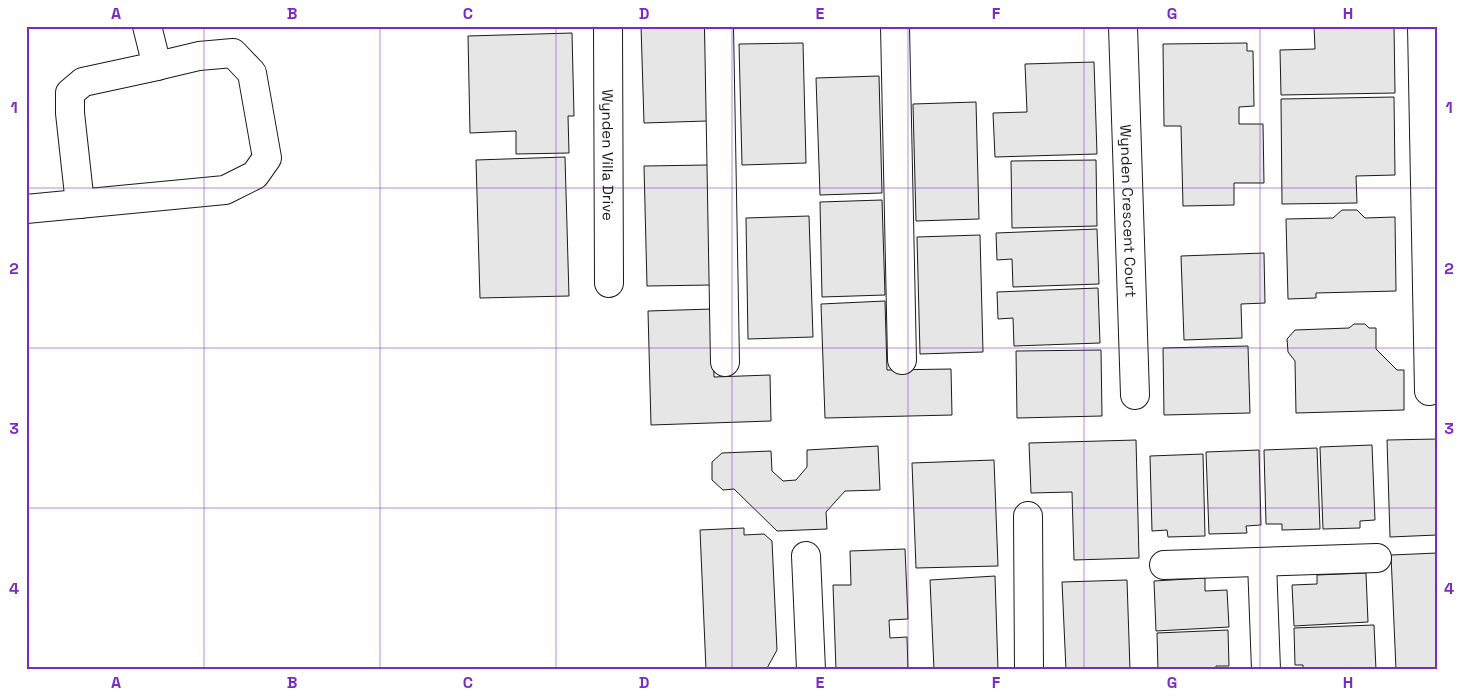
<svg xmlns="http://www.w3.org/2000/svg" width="1463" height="696" viewBox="0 0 1463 696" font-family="'Space Grotesk',sans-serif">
  <rect width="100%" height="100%" fill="#fff"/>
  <g fill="#e6e6e6" stroke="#1a1a1a">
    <polygon points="641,26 705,26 707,121 644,123"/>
    <polygon points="1314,26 1394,26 1395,93 1281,95 1280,50 1315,49"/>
    <polygon points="572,33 574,116 568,116 569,153 516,154 516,131 470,133 468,36"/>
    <polygon points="803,43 806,163 742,165 739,44"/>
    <polygon points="1247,43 1247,51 1253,51 1254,106 1239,107 1239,124 1263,124 1264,183 1234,183 1234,205 1183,206 1181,126 1164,126 1163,44"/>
    <polygon points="1094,62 1097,154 995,157 993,113 1027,112 1025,64"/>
    <polygon points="879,76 882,193 820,195 816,78"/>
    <polygon points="1394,97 1395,175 1356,176 1357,203 1282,204 1281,99"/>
    <polygon points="976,102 979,219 916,221 913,104"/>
    <polygon points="565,157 569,296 480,298 476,160"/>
    <polygon points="1096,160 1097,226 1012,228 1011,161"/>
    <polygon points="708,165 711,285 647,286 644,166"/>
    <polygon points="882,200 885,295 822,297 820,202"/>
    <polygon points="1342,210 1357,210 1365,218 1395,217 1396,291 1316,293 1316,298 1288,299 1286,219 1333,218"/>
    <polygon points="809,216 813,337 748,339 746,218"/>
    <polygon points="1097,229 1099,284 1013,287 1012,259 997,260 996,233"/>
    <polygon points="980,235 983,352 920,354 917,237"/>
    <polygon points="1264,253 1265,303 1241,304 1242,338 1184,340 1181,256"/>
    <polygon points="1098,288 1100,343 1014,346 1013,318 998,319 997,292"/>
    <polygon points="885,301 887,370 951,369 952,415 825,418 821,304"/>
    <polygon points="712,309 714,377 770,375 771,421 651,425 648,311"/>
    <polygon points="1354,324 1365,324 1369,328 1376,328 1376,349 1397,370 1404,370 1404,410 1296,413 1295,361 1288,352 1287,339 1295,330 1349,328"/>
    <polygon points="1248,346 1250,413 1164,415 1163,348"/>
    <polygon points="1101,350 1102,416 1017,418 1016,351"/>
    <polygon points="1437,439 1437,535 1390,537 1387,440"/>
    <polygon points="1136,440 1139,558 1074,560 1072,492 1031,493 1029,443"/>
    <polygon points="1372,445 1375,520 1360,521 1360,528 1323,529 1320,447"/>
    <polygon points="878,446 880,490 845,491 826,512 827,529 777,531 734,489 723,490 712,480 712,462 722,453 771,451 772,471 783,481 796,480 807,467 807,450"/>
    <polygon points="1317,448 1320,529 1282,530 1282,524 1266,524 1264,450"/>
    <polygon points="1259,450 1261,525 1246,526 1247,533 1209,534 1206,452"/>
    <polygon points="1203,454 1205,536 1168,537 1167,530 1152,531 1150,456"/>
    <polygon points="994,460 998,566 916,568 912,463"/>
    <polygon points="744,528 744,535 764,534 772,541 777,650 766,670 706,670 700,530"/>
    <polygon points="905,549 908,619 889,620 890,638 907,637 908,670 836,670 833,585 851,585 850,551"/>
    <polygon points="1437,553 1437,670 1396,670 1391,555"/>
    <polygon points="1366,573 1368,622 1294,626 1292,585 1317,584 1317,575"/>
    <polygon points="995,576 998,670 934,670 930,580"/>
    <polygon points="1205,578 1205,591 1227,590 1229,627 1156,631 1154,581"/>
    <polygon points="1127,580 1130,670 1066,670 1062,582"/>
    <polygon points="1374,625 1376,670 1303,670 1303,665 1295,665 1294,628"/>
    <polygon points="1228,630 1229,666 1216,666 1216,670 1158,670 1157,633"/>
  </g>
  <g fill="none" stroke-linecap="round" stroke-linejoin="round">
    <defs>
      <g id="minor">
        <path id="s1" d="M 608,26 L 609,283"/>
        <polyline points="719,26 725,362"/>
        <polyline points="895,26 902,360"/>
        <path id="s2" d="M 1123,26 L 1135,395"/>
        <polyline points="1422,26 1429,391"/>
        <polyline points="80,204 70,113 70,93 83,82 157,66"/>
        <polyline points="26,209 225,190 255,175 267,158 252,73 233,53 199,56 157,66 147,26"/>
        <polyline points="1028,516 1029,670"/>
        <polyline points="806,556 811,670"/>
        <polyline points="1262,562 1266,670"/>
        <polyline points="1164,565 1377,558"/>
      </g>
    </defs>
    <use href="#minor" stroke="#1a1a1a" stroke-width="30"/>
    <use href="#minor" stroke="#fff" stroke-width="28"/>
  </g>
  <path fill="none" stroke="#7b2cbf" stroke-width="1" stroke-opacity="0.55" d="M 204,26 L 204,670M 380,26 L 380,670M 556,26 L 556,670M 732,26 L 732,670M 908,26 L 908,670M 1084,26 L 1084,670M 1260,26 L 1260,670M 26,188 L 1437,188M 26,348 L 1437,348M 26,508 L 1437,508"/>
  <g text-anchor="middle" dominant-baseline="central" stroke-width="4" stroke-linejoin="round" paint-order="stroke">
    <g font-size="15" fill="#1a1a1a" stroke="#fff">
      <text stroke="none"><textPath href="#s1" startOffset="129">Wynden Villa Drive</textPath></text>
      <text stroke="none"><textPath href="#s2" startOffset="185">Wynden Crescent Court</textPath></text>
    </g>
  </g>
  <rect width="1463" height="696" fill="none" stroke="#ffffff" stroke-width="55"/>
  <rect x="28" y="28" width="1408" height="640" fill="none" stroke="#7b2cbf" stroke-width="2"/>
  <g font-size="16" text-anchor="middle" font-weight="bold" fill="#7b2cbf">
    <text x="116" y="19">A</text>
    <text x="292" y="19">B</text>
    <text x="468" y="19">C</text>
    <text x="644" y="19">D</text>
    <text x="820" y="19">E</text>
    <text x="996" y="19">F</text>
    <text x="1172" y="19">G</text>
    <text x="1348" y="19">H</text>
    <text x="14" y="113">1</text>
    <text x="1449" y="113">1</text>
    <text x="14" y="274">2</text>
    <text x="1449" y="274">2</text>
    <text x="14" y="434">3</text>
    <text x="1449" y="434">3</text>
    <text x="14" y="594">4</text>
    <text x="1449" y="594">4</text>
    <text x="116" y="688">A</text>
    <text x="292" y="688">B</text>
    <text x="468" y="688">C</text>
    <text x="644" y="688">D</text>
    <text x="820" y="688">E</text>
    <text x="996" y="688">F</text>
    <text x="1172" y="688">G</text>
    <text x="1348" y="688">H</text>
  </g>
</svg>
